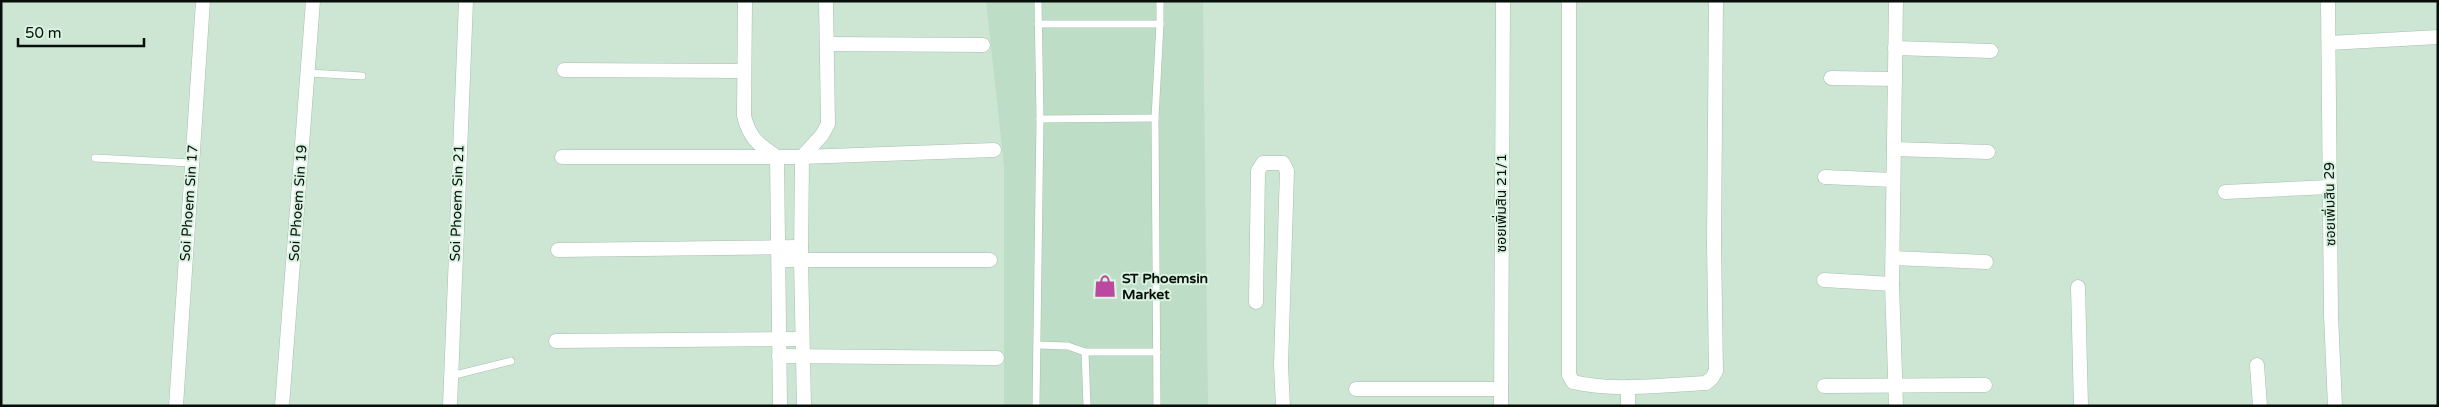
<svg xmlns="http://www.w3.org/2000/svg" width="2439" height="407" viewBox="0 0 2439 407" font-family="'Varela Round','Noto Sans Thai',sans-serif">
  <rect width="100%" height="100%" fill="#cde6d4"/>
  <polygon fill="#bdddc6" points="986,1 1203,1 1208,406 1004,406 1004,166"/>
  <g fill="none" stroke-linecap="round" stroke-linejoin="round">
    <defs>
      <g id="lane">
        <polyline points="1038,24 1160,24"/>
        <polyline points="308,73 362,76"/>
        <polyline points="1040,119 1155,118"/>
        <polyline points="95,158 191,163"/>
        <polyline points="1038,345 1068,346 1085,352 1157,352"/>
        <polyline points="1085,352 1087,406"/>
        <polyline points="451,376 511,361"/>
        <polyline points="1036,406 1040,119 1038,1"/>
        <polyline points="1157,406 1155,118 1160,24 1160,1"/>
      </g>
      <g id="street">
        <path d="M 745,1 L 744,116 C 750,139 758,144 777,157"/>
        <path d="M 1569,1 L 1569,375 L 1573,382 C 1616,392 1663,385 1706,383 L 1712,378 L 1716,371 L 1714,243 L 1716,1"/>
        <polyline points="2328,1 2331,315 2335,406"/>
        <polyline points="2329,43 2438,37"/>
        <polyline points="827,44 983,45"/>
        <polyline points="1895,48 1991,51"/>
        <polyline points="564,70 744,71"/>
        <polyline points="1831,78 1895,79"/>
        <polyline points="1894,149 1988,152"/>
        <polyline points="562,157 802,157 994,150"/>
        <polyline points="777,157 780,406"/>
        <polyline points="1825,177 1893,180"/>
        <polyline points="2225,192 2330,187"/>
        <polyline points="558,250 801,247"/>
        <polyline points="1893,258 1986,262"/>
        <polyline points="779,260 990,260"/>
        <polyline points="1824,280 1892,284"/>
        <polyline points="2078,287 2081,406"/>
        <polyline points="1256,302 1258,171 1263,163 1283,163 1287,171 1281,365 1283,406"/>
        <polyline points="556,341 802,339"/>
        <polyline points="779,356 997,358"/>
        <polyline points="2257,365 2260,406"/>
        <polyline points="1824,386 1985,385"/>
        <polyline points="1356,389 1501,389"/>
        <polyline points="176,406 203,1"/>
        <polyline points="282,406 313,1"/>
        <polyline points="450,406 466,1"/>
        <polyline points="804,406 801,259 802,157 822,135 828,124 826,1"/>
        <polyline points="1501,406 1503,1"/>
        <polyline points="1628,406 1628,387"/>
        <polyline points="1896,406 1892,284 1896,1"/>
      </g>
    </defs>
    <use href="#lane" stroke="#a6bead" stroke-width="8"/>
    <use href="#street" stroke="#a6bead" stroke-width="15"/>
    <use href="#lane" stroke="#fff" stroke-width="7"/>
    <use href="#street" stroke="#fff" stroke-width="14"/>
  </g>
  <defs>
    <symbol id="shop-bare" viewBox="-9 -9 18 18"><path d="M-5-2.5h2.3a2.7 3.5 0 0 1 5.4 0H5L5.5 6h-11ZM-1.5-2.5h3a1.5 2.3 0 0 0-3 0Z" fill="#bd489f" stroke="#daf3e1" stroke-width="2.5" paint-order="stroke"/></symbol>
  </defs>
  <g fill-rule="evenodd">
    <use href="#shop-bare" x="1089" y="270" width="32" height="32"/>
  </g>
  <g text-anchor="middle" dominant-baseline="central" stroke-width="4" stroke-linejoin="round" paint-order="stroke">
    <g font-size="14" fill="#070f0a" stroke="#daf3e1">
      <text transform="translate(189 203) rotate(-86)">Soi Phoem Sin 17</text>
      <text transform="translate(298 203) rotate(-86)">Soi Phoem Sin 19</text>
      <text transform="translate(457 203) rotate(-88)">Soi Phoem Sin 21</text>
      <text transform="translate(1501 203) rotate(-90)">ซอยเพิ่มสิน 21/1</text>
      <text transform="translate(2330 204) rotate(-91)">ซอยเพิ่มสิน 29</text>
    </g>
    <g font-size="14" font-weight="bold" fill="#070f0a" stroke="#daf3e1" text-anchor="start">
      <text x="1122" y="278">ST Phoemsin<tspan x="1122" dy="16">Market</tspan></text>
    </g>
  </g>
  <rect width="2439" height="407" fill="none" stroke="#070f0a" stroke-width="5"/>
  <path d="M18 38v8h126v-8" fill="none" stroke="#070f0a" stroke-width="2.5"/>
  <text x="25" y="38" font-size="15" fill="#070f0a" stroke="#daf3e1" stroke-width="4" paint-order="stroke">50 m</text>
</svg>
